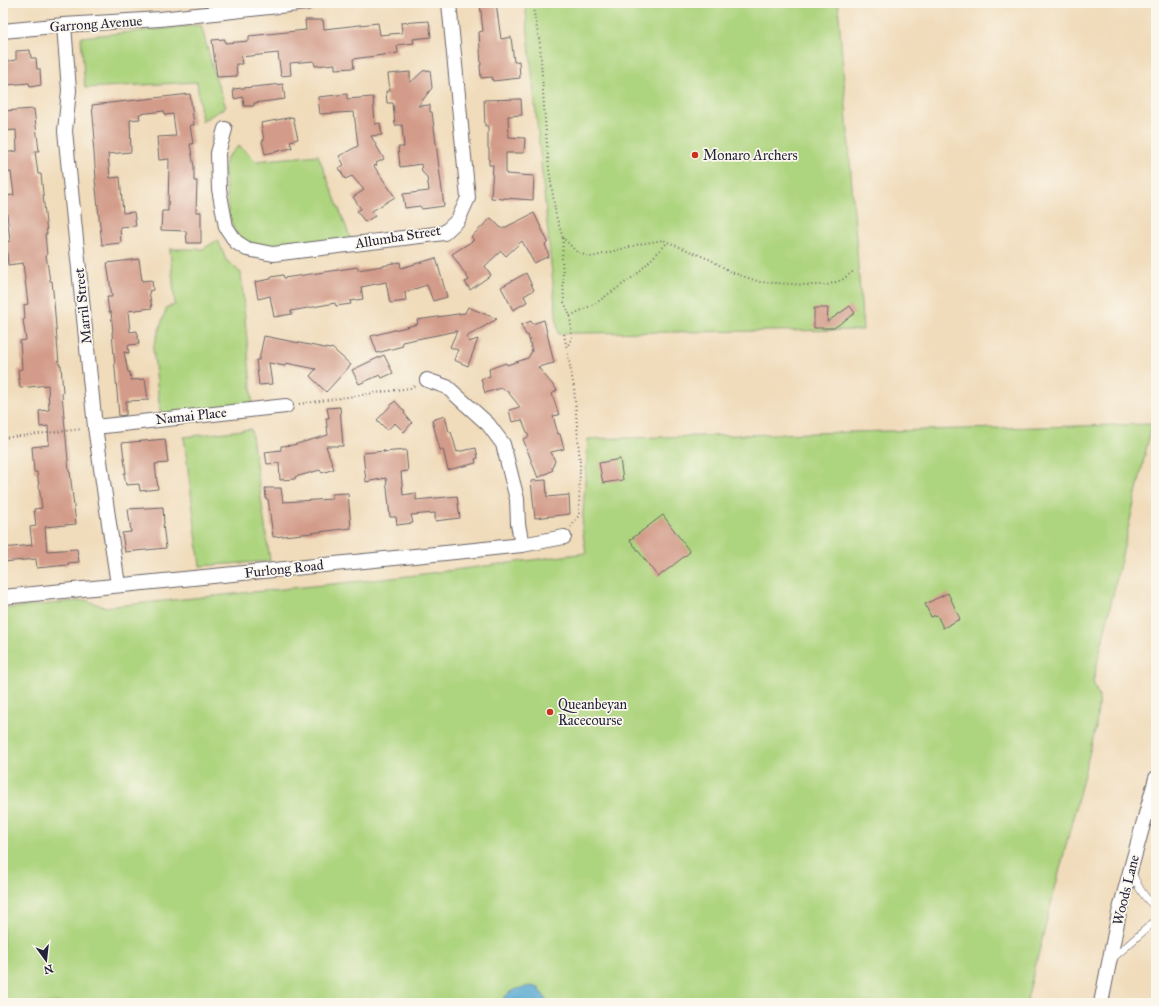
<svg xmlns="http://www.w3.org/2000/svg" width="1159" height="1006" viewBox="0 0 1159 1006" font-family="'IM FELL Great Primer',serif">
  <rect width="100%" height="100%" fill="#fbf7ec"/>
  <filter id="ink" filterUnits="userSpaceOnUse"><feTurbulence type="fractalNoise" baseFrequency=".025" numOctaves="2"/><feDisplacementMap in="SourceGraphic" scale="8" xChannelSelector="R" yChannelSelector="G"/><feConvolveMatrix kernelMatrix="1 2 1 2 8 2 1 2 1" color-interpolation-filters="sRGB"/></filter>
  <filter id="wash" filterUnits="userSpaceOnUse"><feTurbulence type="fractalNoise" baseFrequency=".012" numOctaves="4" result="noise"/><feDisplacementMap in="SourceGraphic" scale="16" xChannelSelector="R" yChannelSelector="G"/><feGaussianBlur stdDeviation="0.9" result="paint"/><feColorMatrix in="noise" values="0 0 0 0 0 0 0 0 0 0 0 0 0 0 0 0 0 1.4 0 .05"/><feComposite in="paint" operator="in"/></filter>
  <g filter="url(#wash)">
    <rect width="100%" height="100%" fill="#f0dbba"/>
    <g fill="#add47e" stroke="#687b5c">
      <polygon points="525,3 838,3 863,330 576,333 558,334"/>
      <polygon points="201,25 215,76 226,107 202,121 197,82 85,88 81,37"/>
      <polygon points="239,146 256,161 318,155 352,242 267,247 256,247 239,236 235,232 229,216 224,170 225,163 227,157"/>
      <polygon points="218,240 226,260 241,273 253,409 161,419 153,348 167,307 175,305 170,249 203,249"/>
      <polygon points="1152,424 1093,682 1099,697 1096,727 1026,1003 3,1003 3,609 86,600 104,607 392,578 586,553 582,527 588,439"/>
      <polygon points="251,429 270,561 200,566 184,437"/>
    </g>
    <path fill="#54a8d0" stroke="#3b6586" d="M 531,986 L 539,988 L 548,1003 L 500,1003 C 510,989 515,989 531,986 Z"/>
    <g id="blocks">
      <g fill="#d39b89">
        <polygon points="480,3 496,3 501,39 511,37 514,62 519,61 520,78 493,81 492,77 481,78 480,65 481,65 479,32 483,31"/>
        <polygon points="305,20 323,20 324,29 378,23 380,35 402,33 401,23 429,21 431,37 413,39 414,43 397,45 398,53 353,59 354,68 335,69 335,64 315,66 314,61 290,63 291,75 281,76 278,53 241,57 242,64 236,64 237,76 217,77 212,40 225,39 225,43 249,41 249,36 306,30"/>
        <polygon points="30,50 31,58 36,58 37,69 40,69 41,85 30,87 29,83 8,85 8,79 3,80 3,62 16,60 16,51"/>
        <polygon points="430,70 432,88 418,106 430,105 430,112 432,112 444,206 422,209 420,206 405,208 403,194 429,191 427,177 422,172 421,164 400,167 398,147 404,147 402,125 395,125 393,103 387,103 386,91 390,91 388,74 410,72 410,83 423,71"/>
        <polygon points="283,84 285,99 254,103 254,106 244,106 243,97 234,99 233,89"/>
        <polygon points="190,94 194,125 190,125 193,144 190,144 194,167 194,181 197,181 196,212 201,212 201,243 187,243 186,231 161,230 162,211 168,211 169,159 159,160 157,137 176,136 173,114 165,115 164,111 139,114 140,119 130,120 131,152 108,154 110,178 120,177 123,213 134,212 136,226 120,227 121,243 102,245 95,179 96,179 93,140 95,140 92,105"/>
        <polygon points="347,94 347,99 373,97 375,124 380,123 382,135 371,136 384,159 376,163 377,165 374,166 395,197 372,211 375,216 365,222 357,211 361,209 353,197 364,190 352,176 345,179 339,168 344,165 339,156 358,146 354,112 320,114 318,97"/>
        <polygon points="521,99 522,115 508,116 509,137 525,138 524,153 506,153 506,174 534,176 533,200 504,198 504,199 491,198 493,165 489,165 489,149 488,148 488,126 485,126 484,100"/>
        <polygon points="34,109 39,151 35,151 38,174 41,174 47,234 45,234 47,255 46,255 50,281 52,281 54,302 59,365 61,365 63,393 62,394 69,472 70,472 76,524 45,527 47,551 77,549 79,562 68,563 68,565 37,568 36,559 3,562 3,548 32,545 30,527 36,526 34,509 42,508 37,472 34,472 32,447 49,445 48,426 40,427 39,411 49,410 48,385 20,388 18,370 22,369 20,341 26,340 23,320 25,319 24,305 28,304 23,263 8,265 6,242 10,241 6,206 3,206 3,196 14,195 11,172 3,173 3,153 17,151 16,130 4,131 3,111"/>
        <polygon points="293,117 298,139 290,141 292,148 265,154 262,141 264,140 261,123"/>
        <polygon points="534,213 548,242 545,244 549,256 534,263 522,241 506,256 501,251 485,266 491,275 470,290 465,282 469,280 452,254 474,240 471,237 491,218 502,229"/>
        <polygon points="436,258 447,297 433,301 427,285 405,292 406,301 390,303 386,282 361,287 363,299 350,301 351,304 336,306 335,303 291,311 292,314 274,317 270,296 258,299 255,282 271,279 271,277 283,275 284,278 358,267 358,270 388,265 388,264 400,262 401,268"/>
        <polygon points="139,259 142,281 152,280 153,290 149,291 152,308 128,311 130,332 137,331 139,344 128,345 129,353 124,352 128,372 130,372 131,380 145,379 148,400 126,401 126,415 119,416 112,332 113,332 111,312 109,312 107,297 112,297 107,263"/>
        <polygon points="526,273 534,290 524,296 527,302 513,310 501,287"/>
        <polygon points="850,306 855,313 834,328 814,328 814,308 828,308 827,322"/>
        <polygon points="468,307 497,319 466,337 469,342 478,339 468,366 454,360 458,350 450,347 457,331 402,342 403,346 377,353 371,336 418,324 417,320 465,313"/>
        <polygon points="544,320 554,363 538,367 557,390 552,394 559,415 553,416 558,434 560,434 564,449 551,452 555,461 552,468 553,470 538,478 523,439 529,437 522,420 512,422 509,410 520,407 508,392 501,388 485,393 481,379 490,376 489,369 506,363 507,365 528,358 532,351 528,335 526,335 521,325 531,321 532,324"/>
        <polygon points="264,336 330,349 332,348 351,365 326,392 310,376 316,369 286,363 285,366 269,363 272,384 259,385 256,360 259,360"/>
        <polygon points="384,355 393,373 382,378 380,375 359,384 352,370"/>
        <polygon points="395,401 405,412 404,413 412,423 404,432 395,423 387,430 377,420"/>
        <polygon points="340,407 343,446 326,446 334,469 322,473 320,470 295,477 295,479 280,480 279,463 267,464 265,452 281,450 281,446 293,445 328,435 326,418 329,418 327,408"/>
        <polygon points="445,416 449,432 451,432 457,452 476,448 478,458 475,459 476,463 448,470 443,449 440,450 432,420"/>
        <polygon points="165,439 168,463 155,464 158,489 140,491 139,484 126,485 124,473 126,473 122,443"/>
        <polygon points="406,450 408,471 401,472 403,495 416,493 416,500 457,496 460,518 435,521 435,513 411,515 413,523 397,525 396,517 390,517 386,478 366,482 363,453 385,451 383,452"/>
        <polygon points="620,459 623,480 603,483 599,463"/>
        <polygon points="546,480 547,497 569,495 570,514 535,518 531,481"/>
        <polygon points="265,488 281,488 283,502 332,499 331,494 348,493 351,528 303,534 273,537 268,499 266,499"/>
        <polygon points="163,507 164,524 163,525 166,548 125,552 122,533 131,532 128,509"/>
        <polygon points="663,515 690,552 658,577 630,540"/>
        <polygon points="948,593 960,619 943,628 937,615 931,617 925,604"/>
      </g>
    </g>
  </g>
  <g filter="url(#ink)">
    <use href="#blocks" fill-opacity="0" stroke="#6a6367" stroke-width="1"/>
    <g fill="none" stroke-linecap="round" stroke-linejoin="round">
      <defs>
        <g id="service">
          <path d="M 1132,872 C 1139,889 1143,896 1156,908"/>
          <polyline points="1111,960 1156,920"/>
        </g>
        <g id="minor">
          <polyline points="64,25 69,90 65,131 95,427 118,585"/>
          <polyline points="3,31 64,25 160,19 307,3"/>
          <polyline points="225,129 218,153 219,189 226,227 236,242 247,249 273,254 444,233 458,220 468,198 449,3"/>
          <polyline points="427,380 447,387 488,424 503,444 517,499 518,524 522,545"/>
          <polyline points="95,427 286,406"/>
          <polyline points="3,597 475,550 522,545 564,537"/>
          <polyline points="1101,1003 1119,913 1131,868 1156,778"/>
        </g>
      </defs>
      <use href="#service" stroke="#6a6367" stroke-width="8"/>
      <use href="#minor" stroke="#6a6367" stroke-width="16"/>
      <g stroke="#6a6367" stroke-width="2" stroke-dasharray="1 3" stroke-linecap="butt">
        <polyline points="532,3 540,44 544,107 549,169 556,216 563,238 578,253 592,257 640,244 663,240 711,260 731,272 760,282 806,285 827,285 842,280 855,270"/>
        <polyline points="563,238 562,257 564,302 570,316 572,338 567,347"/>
        <polyline points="570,316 596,303 636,275 668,242"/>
        <polyline points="564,334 574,388 580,463 579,515 571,527"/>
        <polyline points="299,404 410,388 417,385"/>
        <polyline points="3,438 82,429"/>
      </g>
      <use href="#service" stroke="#fff" stroke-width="7"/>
      <use href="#minor" stroke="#fff" stroke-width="14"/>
    </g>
  </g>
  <g fill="#c8321e" stroke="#fbf7ec" stroke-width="1.5">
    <circle cx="695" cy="155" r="4"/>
    <circle cx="550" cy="712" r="4"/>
  </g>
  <g text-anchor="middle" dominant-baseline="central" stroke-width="3.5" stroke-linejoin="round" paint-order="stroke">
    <g font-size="14" fill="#22223b" stroke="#fbf7ec">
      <text transform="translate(96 24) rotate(-4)">Garrong Avenue</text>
      <text transform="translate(398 237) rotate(-9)">Allumba Street</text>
      <text transform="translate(83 306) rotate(-96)">Marril Street</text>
      <text transform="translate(191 416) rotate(-6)">Namai Place</text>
      <text transform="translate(284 569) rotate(-6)">Furlong Road</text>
      <text transform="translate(1126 890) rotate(-76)">Woods Lane</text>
    </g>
    <g font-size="14" fill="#22223b" stroke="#fbf7ec" text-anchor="start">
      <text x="703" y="155">Monaro Archers</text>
      <text x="558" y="704">Queanbeyan<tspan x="558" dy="16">Racecourse</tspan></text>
    </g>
  </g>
  <rect width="1159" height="1006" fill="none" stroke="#fbf7ec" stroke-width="16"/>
  <g transform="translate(46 960) rotate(165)" stroke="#fbf7ec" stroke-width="3" paint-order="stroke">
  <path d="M0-3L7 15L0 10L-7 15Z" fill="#22223b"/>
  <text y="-6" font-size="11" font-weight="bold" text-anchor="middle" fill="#22223b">N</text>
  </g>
</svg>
